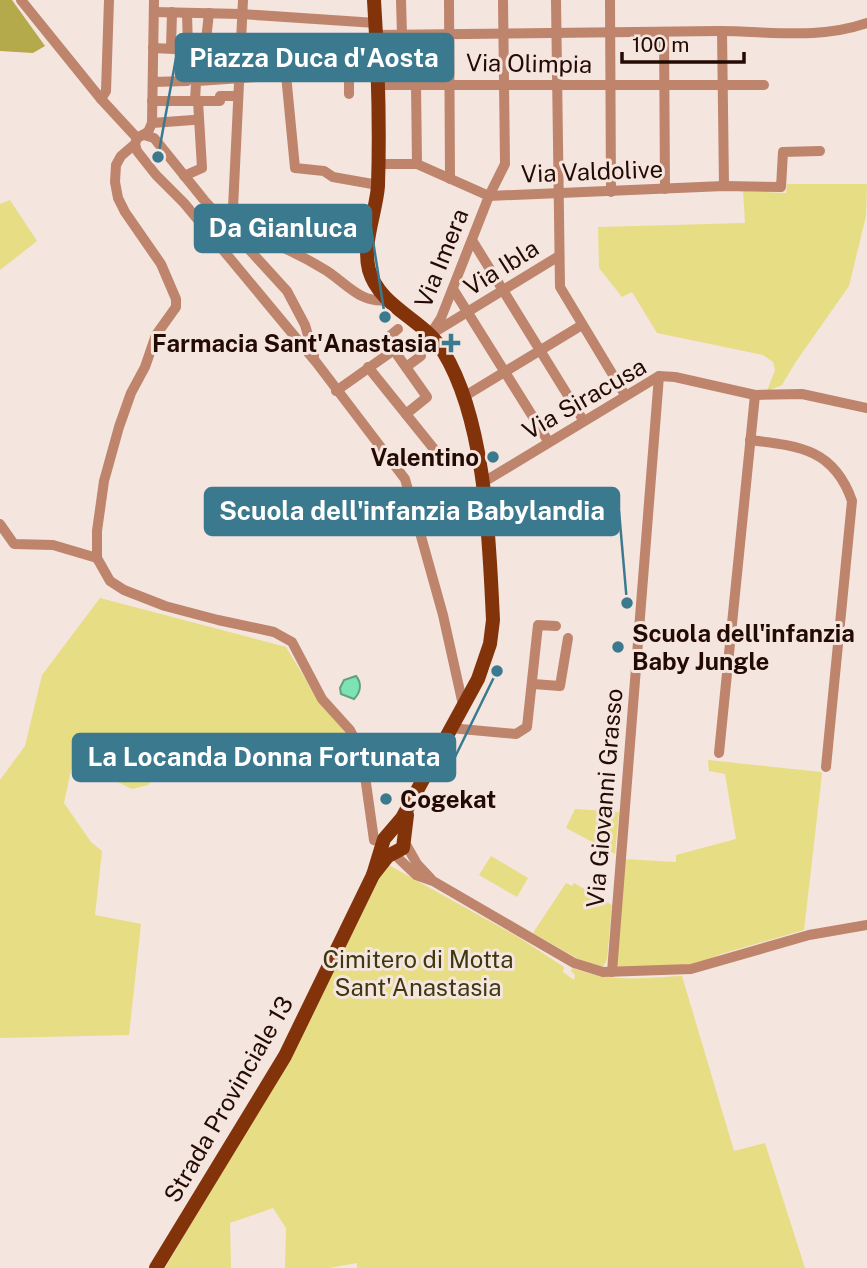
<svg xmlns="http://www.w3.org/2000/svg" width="867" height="1268" viewBox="0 0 867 1268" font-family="'Public Sans',sans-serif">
  <rect width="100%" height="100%" fill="#f4e5df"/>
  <g fill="#e7dd84">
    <polygon points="787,184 867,184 866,216 849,286 795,363 782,385 767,391 775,370 773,362 763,355 657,333 632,292 622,297 599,268 598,227 745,223 743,191 786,193"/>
    <polygon points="10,200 37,241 0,270 0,204"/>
    <polygon points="100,598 286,647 320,703 347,734 355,753 262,752 213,774 189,762 163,768 148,785 132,789 87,767 71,770 64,803 91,842 102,851 95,915 141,924 129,1035 0,1038 0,780 25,746 42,675"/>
    <polygon points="708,760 821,772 822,774 804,930 721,954 699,964 619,968 615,961 624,859 676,862 676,855 736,839 725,774 709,771"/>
    <polygon points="575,809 619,812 615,854 566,828"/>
    <polygon points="491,856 528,878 517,897 479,875"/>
    <path d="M 385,863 L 518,937 L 564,967 L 563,972 L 574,980 L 575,975 L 571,971 L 572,968 C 614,983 639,978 682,976 L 734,1151 L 765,1143 L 805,1268 L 357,1268 L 357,1263 L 329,1268 L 285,1268 L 286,1228 L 273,1208 L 230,1223 L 231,1268 L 165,1268 L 286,1063 Z"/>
    <polygon points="566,883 572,886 574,883 612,905 607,960 603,967 578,959 533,933"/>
  </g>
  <polygon fill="#b5aa4b" points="0,0 12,0 45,46 33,53 0,51"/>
  <path fill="#7de2b4" stroke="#62a17f" stroke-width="2" d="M 356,676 C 362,683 361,692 354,699 L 341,694 L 340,688 L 344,680 Z"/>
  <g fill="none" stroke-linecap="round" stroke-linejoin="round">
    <g stroke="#be846c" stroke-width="10">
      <polyline points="21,0 101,99 137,138"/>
      <polyline points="154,0 152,123 148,132 137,138 135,144 121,156 116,165 115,182 118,198 125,212 161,264 176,299 176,307 156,335 145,367 131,393 119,427 104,481 97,531 97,558 110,581 124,590 165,606 218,620 274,632 292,642 322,699 350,730 359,748 364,769 374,840 383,842"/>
      <path d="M 243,0 L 232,229 C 264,238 298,253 327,271 C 348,285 361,304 388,300"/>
      <polyline points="401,0 402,35"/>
      <polyline points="449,0 450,179"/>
      <polyline points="556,0 560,287 625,395"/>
      <polyline points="610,0 611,192"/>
      <polyline points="154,12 241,14 376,23"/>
      <polyline points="187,13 188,49"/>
      <polyline points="722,31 724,186"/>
      <polyline points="664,32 665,189"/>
      <path d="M 376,35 C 490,34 604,32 719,31 C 769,31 818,40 867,23"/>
      <polyline points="153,48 377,59"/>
      <polyline points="171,48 172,12"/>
      <polyline points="205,49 209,13"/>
      <polyline points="284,54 295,168 324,171 333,177 378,185"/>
      <polyline points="403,58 449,59"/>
      <polyline points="200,75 202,49"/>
      <polyline points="153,82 187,81"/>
      <polyline points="416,84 417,164"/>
      <polyline points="377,85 764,85"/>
      <polyline points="349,94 349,57"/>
      <polyline points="101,99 106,91 109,0"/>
      <polyline points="152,101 220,101 220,96 237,96"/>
      <polyline points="195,101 196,83 198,81 286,75"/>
      <polyline points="152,123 193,120"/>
      <polyline points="144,135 154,138 204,200 287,291 305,325 314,356"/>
      <polyline points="135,144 137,151 156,175 184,203 316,362 405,479 443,615 463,705"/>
      <polyline points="378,164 417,164 489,196 724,186 781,187 783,152 820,151"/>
      <polyline points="184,176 202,168 198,101"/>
      <polyline points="472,240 583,420"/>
      <polyline points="453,289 548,441"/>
      <polyline points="398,329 386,339 427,397 406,414"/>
      <polyline points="433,333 559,256"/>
      <polyline points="430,335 441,318 489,196 505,164 503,0"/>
      <polyline points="368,367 438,454"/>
      <polyline points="406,367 421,356"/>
      <polyline points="336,391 394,350"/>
      <polyline points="465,396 582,325"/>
      <path d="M 750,440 C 799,446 834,449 852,501 L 826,767"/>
      <polyline points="482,483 659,376 675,377 755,395 802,394 867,408"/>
      <polyline points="0,524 14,544 53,545 97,558"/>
      <polyline points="533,684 560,686 568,638"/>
      <polyline points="450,728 516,734 527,727 538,625 556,626"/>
      <polyline points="719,753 755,395"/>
      <polyline points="404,841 417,864 431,879"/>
      <polyline points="394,854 416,875 433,881 574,963 603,972 691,969 809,935 867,925"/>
      <polyline points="612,972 659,376"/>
    </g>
    <g stroke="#83330a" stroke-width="14">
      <path d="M 373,875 L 384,839 L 402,818 L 478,679 L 490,644 L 493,620 C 489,539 486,421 443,351 C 424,319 380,308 369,270 C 362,243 376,213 378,186 C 380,124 378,62 374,0"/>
      <polyline points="156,1268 285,1056 373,875 388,856 403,848 407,815"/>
    </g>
  </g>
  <g fill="#3b798e" stroke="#f4e5df" stroke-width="2.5">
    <path d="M447.5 332.5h7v7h7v7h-7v7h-7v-7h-7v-7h7z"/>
    <circle cx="493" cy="457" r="7"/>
    <circle cx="618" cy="647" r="7"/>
    <circle cx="386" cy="799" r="7"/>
  </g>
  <g text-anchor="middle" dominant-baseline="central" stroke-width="6" stroke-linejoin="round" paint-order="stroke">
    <g font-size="24" fill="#230a02" stroke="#f4e5df">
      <text transform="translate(529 63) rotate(1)">Via Olimpia</text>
      <text transform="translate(592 171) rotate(-2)">Via Valdolive</text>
      <text transform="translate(441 258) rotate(-68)">Via Imera</text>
      <text transform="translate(501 267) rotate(-32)">Via Ibla</text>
      <text transform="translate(584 398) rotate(-30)">Via Siracusa</text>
      <text transform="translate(604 798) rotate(-85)">Via Giovanni Grasso</text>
      <text transform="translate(228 1099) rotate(-60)">Strada Provinciale 13</text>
    </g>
    <g font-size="24" font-weight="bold" fill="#230a02" stroke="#f4e5df" text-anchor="end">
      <text x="437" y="343">Farmacia Sant'Anastasia</text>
      <text x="479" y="457">Valentino</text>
      <text x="632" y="633" text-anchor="start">Scuola dell'infanzia<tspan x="632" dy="28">Baby Jungle</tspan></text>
      <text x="400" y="799" text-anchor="start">Cogekat</text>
    </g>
    <g font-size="24" fill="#3d380f" stroke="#f4e5df">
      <text x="418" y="959">Cimitero di Motta<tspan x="418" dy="28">Sant'Anastasia</tspan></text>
    </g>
  </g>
  <path fill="none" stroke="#3b798e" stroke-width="2.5" d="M158 157L176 58M385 317L371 228M627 603L619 511M497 671L455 757"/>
  <g fill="#3b798e" stroke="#f4e5df" stroke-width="2.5">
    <circle cx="158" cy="157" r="7"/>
    <circle cx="385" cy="317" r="7"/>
    <circle cx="627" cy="603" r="7"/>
    <circle cx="497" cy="671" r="7"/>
  </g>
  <g fill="#3b798e" stroke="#3b798e" stroke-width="2.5">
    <rect x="176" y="34" width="277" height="47" rx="7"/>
    <rect x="195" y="205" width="176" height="47" rx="7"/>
    <rect x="205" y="488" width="414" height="47" rx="7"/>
    <rect x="73" y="734" width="382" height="47" rx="7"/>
  </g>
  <g font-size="26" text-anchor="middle" font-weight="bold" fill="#fff">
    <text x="314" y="67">Piazza Duca d'Aosta</text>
    <text x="283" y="237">Da Gianluca</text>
    <text x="412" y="520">Scuola dell'infanzia Babylandia</text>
    <text x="264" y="766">La Locanda Donna Fortunata</text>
  </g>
  <path d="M622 52v10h122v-10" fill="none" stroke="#230a02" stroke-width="3.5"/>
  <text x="632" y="52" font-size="21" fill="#230a02" stroke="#f4e5df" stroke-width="5" paint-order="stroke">100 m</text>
</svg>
